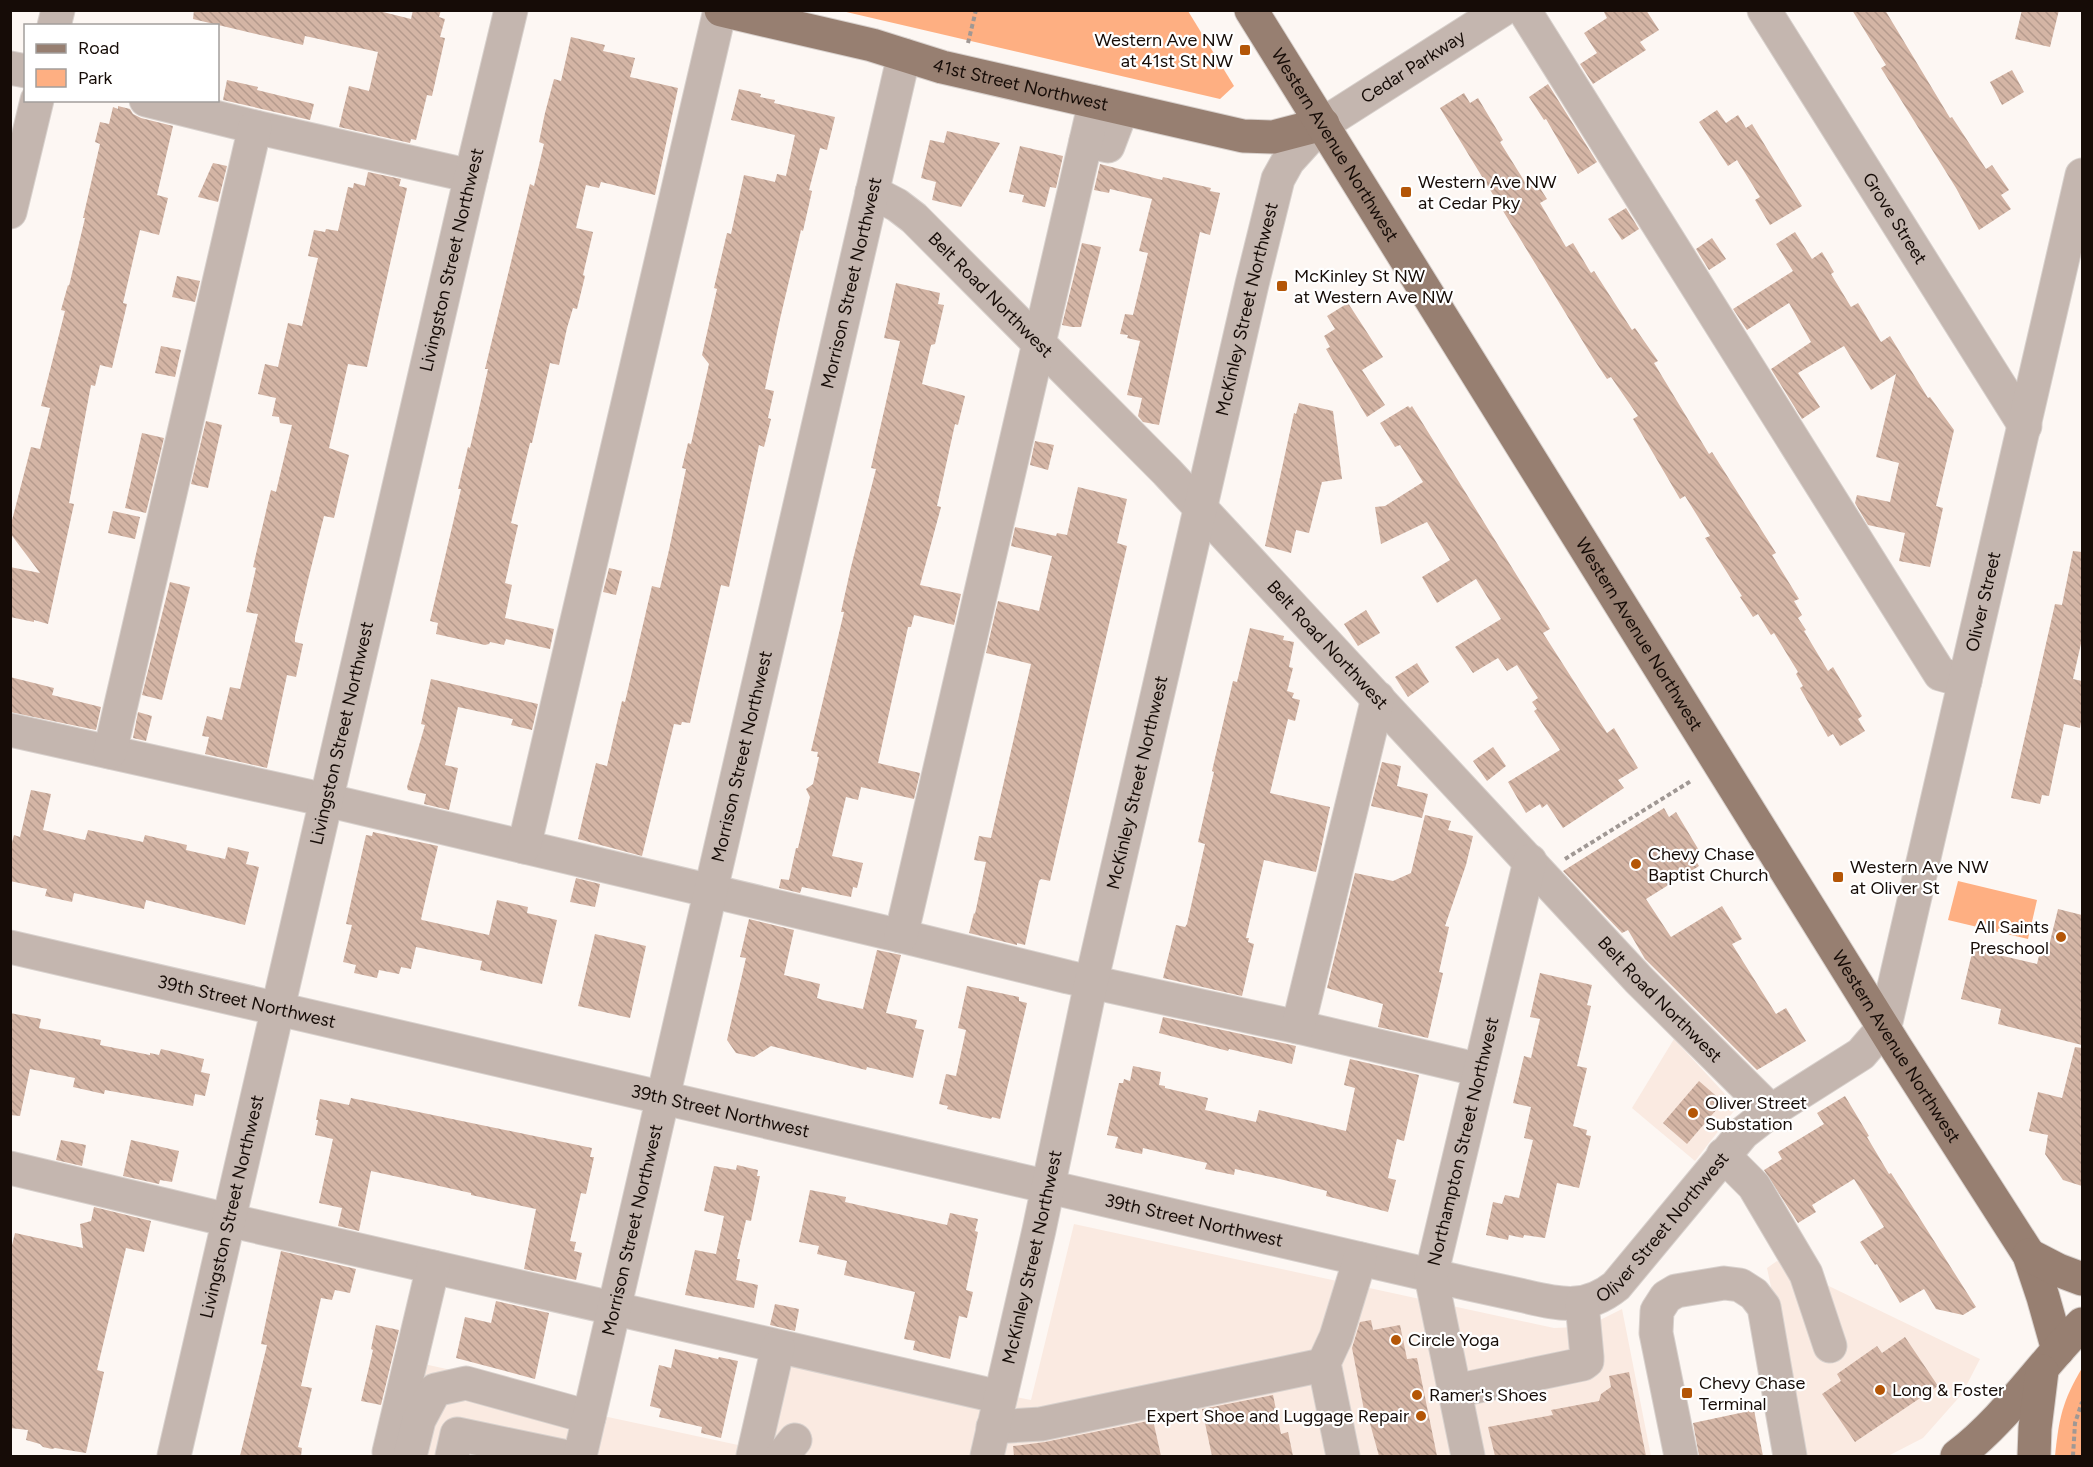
<svg xmlns="http://www.w3.org/2000/svg" width="2093" height="1467" viewBox="0 0 2093 1467" font-family="Figtree,sans-serif">
  <defs>
    <pattern id="building-back-hatch" width="6" height="6" patternUnits="userSpaceOnUse" patternTransform="scale(1.5)"><rect width="6" height="6" fill="#d4b5a5"/><path d="M-1 5l2 2M0 0l6 6M5-1l2 2" fill="none" stroke="#b59a8d"/></pattern>
  </defs>
  <rect width="100%" height="100%" fill="#fdf7f3"/>
  <g fill="#faeae1">
    <polygon points="1674,1039 1737,1107 1695,1161 1632,1108"/>
    <polygon points="1074,1224 1554,1328 1576,1327 1594,1323 1622,1309 1651,1456 402,1456 424,1364 568,1396 566,1408 752,1448 773,1350 1031,1400"/>
    <polygon points="1777,1261 1980,1359 1962,1394 1923,1438 1888,1456 1807,1456 1767,1268"/>
  </g>
  <g fill="#feaf82">
    <polygon points="842,11 1188,11 1234,86 1220,99"/>
    <polygon points="1958,881 2037,900 2028,939 1948,920"/>
    <path d="M 2082,1368 L 2082,1456 L 2055,1456 C 2059,1418 2062,1402 2082,1368 Z"/>
  </g>
  <g fill="url(#building-back-hatch)">
    <polygon points="194,10 375,10 411,19 413,10 441,10 439,17 445,19 440,37 445,38 432,96 427,95 416,140 411,139 410,143 339,127 349,86 369,91 378,52 305,36 303,45 193,19"/>
    <polygon points="1603,10 1646,10 1659,30 1640,42 1646,50 1593,84 1580,64 1597,53 1584,33 1607,18"/>
    <polygon points="1852,10 1885,10 1950,118 1952,117 1986,169 1992,165 2009,190 2001,195 2011,209 1979,230 1956,188 1881,68 1886,65"/>
    <polygon points="2022,10 2059,10 2050,47 2015,39"/>
    <polygon points="571,37 605,45 603,51 635,58 630,77 678,88 655,195 601,182 599,188 586,185 576,228 593,232 583,275 585,276 577,309 573,308 567,328 559,365 550,363 532,443 530,443 511,523 518,525 505,583 512,585 505,618 554,629 550,649 506,639 504,645 490,642 489,644 485,645 436,634 438,623 430,621 461,489 458,489 468,447 470,448 488,369 485,369 530,184 534,186 544,144 539,142 545,113 554,79 561,81"/>
    <polygon points="2012,70 2024,92 2002,105 1990,82"/>
    <polygon points="227,80 258,87 257,90 314,104 310,120 223,100"/>
    <polygon points="1548,84 1597,162 1578,174 1546,119 1544,120 1529,97"/>
    <polygon points="739,89 761,94 760,97 775,100 774,103 835,117 827,150 820,148 809,190 812,191 803,231 801,230 780,319 765,389 774,391 768,418 771,419 764,447 759,445 729,587 721,585 690,723 682,722 681,725 674,724 642,856 578,839 596,763 607,766 622,701 625,702 652,586 660,588 669,550 686,469 682,468 688,443 691,444 709,364 702,355 717,289 714,288 727,233 731,234 744,175 775,182 777,174 786,176 795,135 731,120"/>
    <polygon points="1464,93 1470,103 1478,98 1503,140 1500,142 1528,187 1536,182 1547,199 1540,203 1566,247 1573,243 1591,273 1594,271 1632,330 1635,328 1658,361 1654,363 1709,454 1712,452 1776,553 1772,555 1799,599 1794,601 1802,615 1798,618 1806,630 1804,631 1828,671 1833,667 1862,716 1858,719 1865,731 1840,746 1833,734 1828,737 1800,688 1803,686 1796,674 1798,672 1774,633 1771,635 1758,614 1753,617 1740,597 1742,596 1705,538 1710,536 1685,496 1680,499 1633,419 1638,416 1611,377 1607,379 1593,358 1440,108"/>
    <polygon points="118,106 130,109 133,114 141,118 173,126 157,195 168,198 159,235 140,230 123,303 127,304 112,368 100,365 95,386 91,385 69,503 74,504 48,624 34,620 34,622 10,617 10,567 40,573 10,533 10,528 31,447 40,449 50,408 41,406 65,311 61,310 68,285 69,286 85,218 83,218 100,144 95,142 100,122 109,124 113,107 118,109"/>
    <polygon points="1717,110 1726,123 1738,115 1746,128 1752,124 1802,206 1770,225 1755,200 1760,197 1737,160 1728,166 1699,122"/>
    <polygon points="947,131 1000,143 961,207 932,200 936,182 921,178 930,140 944,143"/>
    <polygon points="1020,146 1063,156 1056,188 1050,187 1045,207 1022,202 1024,195 1009,192"/>
    <polygon points="213,163 227,166 218,202 198,197"/>
    <polygon points="1100,164 1162,180 1163,177 1211,188 1210,191 1220,193 1210,235 1200,232 1159,425 1143,422 1138,416 1142,398 1127,395 1140,341 1127,338 1128,335 1120,334 1125,314 1133,315 1148,253 1139,251 1152,199 1110,189 1109,193 1094,190"/>
    <polygon points="368,172 401,179 399,186 407,188 367,367 348,364 329,448 349,455 334,518 324,516 308,580 295,637 295,642 303,644 296,677 287,675 267,768 205,754 209,737 202,736 207,716 222,720 230,687 240,689 258,614 246,612 256,568 253,567 271,490 276,492 292,425 280,423 279,417 272,416 276,398 258,394 265,364 278,367 288,323 302,326 318,258 308,256 314,230 325,232 326,229 338,231 348,187 353,188 354,183 365,186"/>
    <polygon points="1626,208 1639,229 1622,240 1608,219"/>
    <polygon points="1795,232 1812,259 1822,252 1834,272 1831,274 1851,307 1858,303 1881,342 1890,336 1928,398 1930,397 1954,430 1936,506 1943,508 1930,567 1899,561 1905,533 1868,525 1855,503 1857,495 1890,502 1899,463 1876,457 1896,374 1871,390 1844,346 1798,373 1820,407 1802,419 1771,369 1811,342 1789,303 1747,330 1733,309 1793,271 1776,244"/>
    <polygon points="1712,238 1726,259 1709,270 1696,249"/>
    <polygon points="1082,243 1101,247 1081,327 1072,327 1062,325"/>
    <polygon points="177,276 200,281 195,302 172,297"/>
    <polygon points="896,283 940,293 938,304 944,305 935,344 931,345 922,384 965,396 958,425 955,424 937,506 941,507 920,585 961,594 954,625 914,615 911,627 908,627 878,763 920,773 914,799 861,787 858,800 846,797 832,856 863,863 857,888 853,887 851,897 802,887 800,893 779,888 781,879 789,880 796,848 798,848 810,797 806,789 813,784 819,757 817,757 818,752 811,751 844,612 841,612 851,567 876,469 871,468 900,341 884,338"/>
    <polygon points="1348,303 1383,357 1362,370 1385,405 1367,417 1334,363 1326,349 1330,347 1324,336 1335,329 1327,316"/>
    <polygon points="161,346 181,350 175,377 155,373"/>
    <polygon points="1299,403 1333,411 1342,479 1322,482 1309,533 1296,530 1291,553 1265,546 1294,413 1296,414"/>
    <polygon points="1408,406 1410,408 1412,406 1550,629 1543,633 1607,733 1614,728 1638,768 1618,780 1624,788 1563,828 1547,804 1542,808 1540,804 1526,813 1508,782 1560,750 1534,711 1537,709 1532,702 1538,698 1517,665 1507,671 1498,658 1473,673 1455,647 1501,619 1476,579 1437,603 1422,577 1450,560 1427,522 1381,544 1375,507 1385,506 1423,482 1400,445 1395,447 1380,423"/>
    <polygon points="206,421 222,425 208,488 191,484"/>
    <polygon points="142,433 164,438 146,513 125,508"/>
    <polygon points="1035,441 1054,445 1048,470 1030,465"/>
    <polygon points="1078,487 1127,499 1117,543 1127,546 1050,881 1041,879 1039,881 1025,945 1017,943 1017,945 969,933 974,913 975,914 986,862 974,860 979,836 991,838 1031,664 986,653 998,601 1039,611 1052,556 1011,546 1015,527 1056,536 1057,533 1067,535"/>
    <polygon points="113,511 140,517 135,539 108,533"/>
    <polygon points="2073,551 2082,552 2082,639 2073,679 2082,681 2082,716 2080,728 2064,724 2049,796 2042,795 2040,804 2011,798 2055,604 2062,605"/>
    <polygon points="609,568 622,571 616,595 603,592"/>
    <polygon points="170,582 190,587 162,700 142,695"/>
    <polygon points="1366,610 1380,633 1358,646 1344,624"/>
    <polygon points="1250,628 1284,636 1283,640 1294,642 1289,667 1293,668 1287,691 1294,693 1292,698 1300,700 1295,721 1288,719 1270,793 1330,807 1316,872 1264,860 1246,938 1249,938 1248,942 1254,944 1242,996 1163,978 1176,925 1185,927 1187,924 1205,844 1198,842 1214,772 1212,771 1233,681 1237,682"/>
    <polygon points="1417,663 1429,682 1408,697 1395,677"/>
    <polygon points="10,677 54,688 52,695 101,707 96,730 10,712"/>
    <polygon points="431,679 538,704 532,730 511,725 513,719 458,707 445,765 458,768 449,810 424,804 426,794 408,790 407,787 425,725 421,724"/>
    <polygon points="138,712 152,716 146,741 133,738"/>
    <polygon points="1493,747 1506,766 1487,781 1473,761"/>
    <polygon points="1382,762 1401,766 1397,786 1428,794 1422,818 1371,806"/>
    <polygon points="31,790 51,794 43,830 85,840 88,830 143,842 145,835 187,845 186,850 225,859 228,847 249,852 246,864 259,867 245,925 146,900 144,909 74,893 72,902 45,896 47,889 10,881 10,850 14,835 20,837"/>
    <polygon points="1664,808 1669,817 1676,812 1700,852 1693,856 1699,866 1646,899 1671,937 1722,906 1742,939 1732,944 1776,1014 1786,1008 1806,1041 1757,1070 1645,959 1628,930 1622,933 1563,871"/>
    <polygon points="1425,815 1451,821 1448,830 1473,836 1466,865 1445,926 1449,927 1439,972 1443,973 1428,1038 1378,1027 1383,1004 1327,988 1355,873 1393,881 1411,873"/>
    <polygon points="373,832 438,846 421,919 422,920 489,935 497,900 528,907 527,913 557,920 542,984 480,970 482,961 416,947 411,969 401,967 399,974 379,970 377,978 354,973 356,965 343,962 352,925 346,924 366,835 372,836"/>
    <polygon points="576,878 600,884 595,907 570,902"/>
    <polygon points="2058,909 2082,915 2082,1045 1998,1024 2001,1009 1961,999 1973,949 2037,964 2041,948 2048,950"/>
    <polygon points="749,919 794,930 784,975 820,984 817,998 823,1000 863,1009 877,950 901,955 886,1013 917,1020 915,1028 924,1030 913,1078 867,1067 866,1070 771,1046 754,1057 736,1053 727,1040 746,958 740,957"/>
    <polygon points="595,934 646,946 630,1018 578,1006"/>
    <polygon points="1540,973 1592,985 1587,1005 1591,1006 1577,1066 1587,1068 1573,1126 1587,1130 1586,1135 1591,1136 1579,1188 1557,1183 1545,1238 1524,1235 1523,1238 1509,1235 1508,1240 1486,1235 1493,1202 1502,1204 1505,1195 1519,1198 1533,1140 1524,1138 1531,1107 1513,1103 1524,1056 1531,1058 1540,1019 1530,1017"/>
    <polygon points="967,986 1019,997 1019,1001 1027,1003 1000,1119 992,1117 991,1119 947,1109 948,1106 939,1104 946,1074 956,1076 966,1030 958,1028"/>
    <polygon points="10,1013 41,1019 39,1028 101,1040 100,1045 150,1055 150,1053 159,1055 161,1049 204,1059 201,1072 210,1074 205,1096 195,1094 193,1106 105,1090 104,1094 73,1087 75,1078 30,1069 20,1116 10,1115"/>
    <polygon points="1163,1017 1296,1046 1292,1064 1229,1049 1228,1051 1159,1033"/>
    <polygon points="2075,1047 2082,1048 2082,1186 2063,1180 2045,1154 2048,1135 2029,1131 2038,1092 2062,1098"/>
    <polygon points="1350,1059 1419,1075 1404,1141 1397,1139 1388,1178 1396,1180 1388,1212 1326,1196 1327,1191 1280,1179 1235,1169 1234,1175 1205,1169 1207,1163 1143,1148 1142,1154 1115,1148 1118,1137 1107,1135 1119,1083 1123,1083 1124,1079 1130,1081 1133,1066 1161,1072 1159,1085 1165,1086 1165,1088 1208,1098 1205,1110 1256,1122 1259,1110 1346,1131 1355,1088 1344,1085"/>
    <polygon points="1699,1081 1723,1102 1687,1144 1663,1123"/>
    <polygon points="1845,1096 1869,1136 1867,1137 1889,1174 1891,1173 1976,1307 1963,1315 1936,1309 1924,1289 1900,1303 1877,1264 1875,1265 1860,1242 1884,1227 1854,1179 1812,1205 1816,1212 1798,1223 1764,1170 1782,1159 1778,1152 1824,1124 1817,1113"/>
    <polygon points="351,1098 592,1148 590,1157 594,1157 586,1194 581,1193 570,1241 576,1242 574,1251 582,1253 576,1280 524,1269 536,1209 471,1195 471,1193 371,1171 359,1231 338,1226 342,1208 319,1203 333,1139 315,1135 318,1120 316,1120 320,1099 349,1105"/>
    <polygon points="61,1140 86,1145 82,1166 56,1160"/>
    <polygon points="131,1140 179,1151 172,1182 160,1180 159,1184 123,1176"/>
    <polygon points="737,1165 758,1170 757,1176 760,1176 751,1221 746,1220 737,1259 740,1259 736,1280 758,1285 754,1308 685,1295 695,1250 716,1254 724,1216 704,1211 714,1166 736,1170"/>
    <polygon points="810,1190 846,1197 845,1202 947,1225 950,1213 978,1219 975,1231 978,1232 966,1290 973,1292 967,1318 959,1316 950,1359 913,1350 915,1341 904,1339 915,1292 844,1275 847,1261 817,1254 819,1246 799,1242"/>
    <polygon points="94,1207 151,1221 144,1252 126,1248 97,1370 104,1372 86,1453 55,1448 52,1449 43,1447 40,1444 26,1440 28,1430 10,1428 10,1253 15,1233 83,1248 80,1224 91,1221"/>
    <polygon points="281,1251 356,1269 350,1293 335,1290 332,1300 321,1298 301,1386 312,1388 298,1447 302,1448 301,1456 240,1456 267,1345 261,1344"/>
    <polygon points="496,1301 549,1313 535,1379 456,1358 465,1317 491,1323"/>
    <polygon points="775,1304 799,1309 795,1331 770,1325"/>
    <polygon points="1371,1320 1373,1330 1400,1325 1407,1359 1417,1358 1437,1456 1379,1456 1366,1409 1364,1410 1352,1348 1360,1322"/>
    <polygon points="376,1325 399,1330 381,1405 361,1401 373,1350 371,1349"/>
    <polygon points="1905,1337 1938,1386 1855,1442 1822,1394 1841,1381 1837,1374 1877,1346 1882,1353"/>
    <polygon points="675,1349 718,1359 719,1357 738,1361 721,1438 701,1433 702,1427 659,1417 661,1409 650,1406 659,1365 671,1368"/>
    <polygon points="1629,1372 1646,1456 1495,1456 1488,1427 1553,1415 1551,1410 1599,1401 1601,1394 1611,1387 1609,1376"/>
    <polygon points="1273,1395 1281,1434 1288,1432 1293,1456 1212,1456 1202,1409"/>
    <polygon points="1754,1410 1763,1456 1699,1456 1693,1423"/>
    <polygon points="1153,1420 1161,1456 1014,1456 1013,1446 1045,1442"/>
  </g>
  <g fill="none" stroke-linecap="round" stroke-linejoin="round">
    <defs>
      <g id="minor">
        <polyline points="1524,10 1940,674 1965,681"/>
        <path id="s1" d="M 1764,10 L 2025,426"/>
        <polyline points="54,26 58,10"/>
        <polyline points="10,68 26,71"/>
        <polyline points="146,100 255,127 471,176"/>
        <polyline points="1086,141 1108,146 1122,109"/>
        <path id="s2" d="M 872,192 L 897,205 L 914,218 L 1167,472 L 1639,980 L 1771,1111"/>
        <polyline points="10,212 37,100"/>
        <polyline points="10,730 326,800 901,936 1068,977 1298,1027 1480,1070"/>
        <polyline points="110,752 255,127"/>
        <polyline points="524,847 720,10"/>
        <polyline points="901,936 1095,102"/>
        <path id="s3" d="M 10,947 L 1469,1284 C 1487,1288 1505,1292 1524,1296 C 1559,1304 1585,1311 1616,1286 L 1743,1133 L 1771,1111 L 1861,1054 L 1885,1026 L 2082,175"/>
        <polyline points="1298,1027 1378,698"/>
        <polyline points="1723,1155 1754,1186 1806,1274 1830,1346"/>
        <polyline points="10,1168 228,1220 1000,1397"/>
        <polyline points="1455,1391 1583,1364 1587,1361 1587,1357 1582,1303"/>
        <polyline points="993,1427 1041,1424 1318,1366 1324,1363"/>
        <polyline points="389,1452 433,1267"/>
        <path id="s4" d="M 174,1456 L 471,176 L 511,10"/>
        <polyline points="410,1456 419,1420 435,1390 466,1383 589,1417"/>
        <polyline points="452,1456 457,1434 562,1456"/>
        <path id="s5" d="M 580,1456 L 904,55"/>
        <polyline points="753,1456 778,1347"/>
        <polyline points="782,1456 795,1440"/>
        <path id="s6" d="M 987,1456 L 1039,1230 L 1091,983 L 1252,284 L 1278,179 L 1288,161 L 1307,140 L 1323,124 L 1502,10"/>
        <polyline points="1343,1456 1324,1363 1336,1337 1360,1259"/>
        <path id="s7" d="M 1468,1456 L 1431,1276 L 1530,861"/>
        <polyline points="1681,1456 1656,1333 1657,1311 1666,1297 1676,1291 1724,1283 1740,1285 1754,1294 1764,1307 1790,1456"/>
      </g>
      <g id="major">
        <path id="s8" d="M 721,10 L 872,45 L 942,67 L 1243,136 L 1273,137 L 1323,124"/>
        <path id="s9" d="M 1251,10 L 1895,1046 L 2029,1255 L 2043,1297 L 2058,1350"/>
        <polyline points="2029,1255 2058,1270 2082,1279"/>
        <path d="M 1957,1456 C 2006,1419 2039,1367 2082,1324"/>
        <polyline points="2034,1456 2035,1428 2042,1371"/>
      </g>
    </defs>
    <use href="#minor" stroke="#d8d1cd" stroke-width="35"/>
    <use href="#major" stroke="#d8d1cd" stroke-width="35"/>
    <g stroke="#a09894" stroke-width="4" stroke-dasharray="4.5 3" stroke-linecap="butt">
      <polyline points="968,43 976,10"/>
      <polyline points="1565,859 1691,781"/>
      <polyline points="2073,1456 2075,1423 2082,1402"/>
    </g>
    <use href="#minor" stroke="#c4b6af" stroke-width="33"/>
    <use href="#major" stroke="#977f71" stroke-width="33"/>
  </g>
  <g fill="#b45607" stroke="#fff" stroke-width="2">
    <rect x="1239" y="44" width="12" height="12" rx="3"/>
    <rect x="1400" y="186" width="12" height="12" rx="3"/>
    <rect x="1276" y="280" width="12" height="12" rx="3"/>
    <circle cx="1636" cy="864" r="6"/>
    <rect x="1832" y="871" width="12" height="12" rx="3"/>
    <circle cx="2061" cy="937" r="6"/>
    <circle cx="1693" cy="1113" r="6"/>
    <circle cx="1396" cy="1340" r="6"/>
    <circle cx="1880" cy="1390" r="6"/>
    <rect x="1681" y="1387" width="12" height="12" rx="3"/>
    <circle cx="1417" cy="1395" r="6"/>
    <circle cx="1421" cy="1416" r="6"/>
  </g>
  <g text-anchor="middle" dominant-baseline="central" stroke-width="4.5" stroke-linejoin="round" paint-order="stroke">
    <g font-size="18" fill="#160c07" stroke="#fff" text-anchor="start">
      <text x="1233" y="40" text-anchor="end">Western Ave NW<tspan x="1233" dy="21">at 41st St NW</tspan></text>
      <text x="1418" y="182">Western Ave NW<tspan x="1418" dy="21">at Cedar Pky</tspan></text>
      <text x="1294" y="276">McKinley St NW<tspan x="1294" dy="21">at Western Ave NW</tspan></text>
      <text x="1648" y="854">Chevy Chase<tspan x="1648" dy="21">Baptist Church</tspan></text>
      <text x="1850" y="867">Western Ave NW<tspan x="1850" dy="21">at Oliver St</tspan></text>
      <text x="2049" y="927" text-anchor="end">All Saints<tspan x="2049" dy="21">Preschool</tspan></text>
      <text x="1705" y="1103">Oliver Street<tspan x="1705" dy="21">Substation</tspan></text>
      <text x="1408" y="1340">Circle Yoga</text>
      <text x="1699" y="1383">Chevy Chase<tspan x="1699" dy="21">Terminal</tspan></text>
      <text x="1892" y="1390">Long &amp; Foster</text>
      <text x="1429" y="1395">Ramer's Shoes</text>
      <text x="1409" y="1416" text-anchor="end">Expert Shoe and Luggage Repair</text>
    </g>
    <g font-size="18" fill="#160c07" stroke="#fff">
      <text stroke="none"><textPath href="#s6" startOffset="1488">Cedar Parkway</textPath></text>
      <text stroke="none"><textPath href="#s8" startOffset="309">41st Street Northwest</textPath></text>
      <text stroke="none"><textPath href="#s9" startOffset="159">Western Avenue Northwest</textPath></text>
      <text stroke="none"><textPath href="#s1" startOffset="246">Grove Street</textPath></text>
      <text stroke="none"><textPath href="#s4" startOffset="1228">Livingston Street Northwest</textPath></text>
      <text stroke="none"><textPath href="#s5" startOffset="1204">Morrison Street Northwest</textPath></text>
      <text stroke="none"><textPath href="#s2" startOffset="158">Belt Road Northwest</textPath></text>
      <text stroke="none"><textPath href="#s6" startOffset="1176">McKinley Street Northwest</textPath></text>
      <text stroke="none"><textPath href="#s3" startOffset="2464">Oliver Street</textPath></text>
      <text stroke="none"><textPath href="#s9" startOffset="735">Western Avenue Northwest</textPath></text>
      <text stroke="none"><textPath href="#s2" startOffset="644">Belt Road Northwest</textPath></text>
      <text stroke="none"><textPath href="#s4" startOffset="742">Livingston Street Northwest</textPath></text>
      <text stroke="none"><textPath href="#s5" startOffset="718">Morrison Street Northwest</textPath></text>
      <text stroke="none"><textPath href="#s6" startOffset="690">McKinley Street Northwest</textPath></text>
      <text stroke="none"><textPath href="#s2" startOffset="1130">Belt Road Northwest</textPath></text>
      <text stroke="none"><textPath href="#s3" startOffset="243">39th Street Northwest</textPath></text>
      <text stroke="none"><textPath href="#s9" startOffset="1221">Western Avenue Northwest</textPath></text>
      <text stroke="none"><textPath href="#s3" startOffset="729">39th Street Northwest</textPath></text>
      <text stroke="none"><textPath href="#s7" startOffset="322">Northampton Street Northwest</textPath></text>
      <text stroke="none"><textPath href="#s4" startOffset="256">Livingston Street Northwest</textPath></text>
      <text stroke="none"><textPath href="#s3" startOffset="1215">39th Street Northwest</textPath></text>
      <text stroke="none"><textPath href="#s3" startOffset="1725">Oliver Street Northwest</textPath></text>
      <text stroke="none"><textPath href="#s5" startOffset="232">Morrison Street Northwest</textPath></text>
      <text stroke="none"><textPath href="#s6" startOffset="204">McKinley Street Northwest</textPath></text>
    </g>
  </g>
  <rect width="2093" height="1467" fill="none" stroke="#160c07" stroke-width="24"/>
  <rect x="24" y="24" width="195" height="78" fill="#ffffff" stroke="#a29e9c" stroke-width="1.5"/>
  <rect x="36" y="44" width="30" height="9" fill="#977f71" stroke="#a29e9c" stroke-width="1.5"/>
  <text x="78" y="54" font-size="18" fill="#160c07">Road</text>
  <rect x="36" y="69" width="30" height="18" fill="#feaf82" stroke="#a29e9c" stroke-width="1.5"/>
  <text x="78" y="84" font-size="18" fill="#160c07">Park</text>
</svg>
